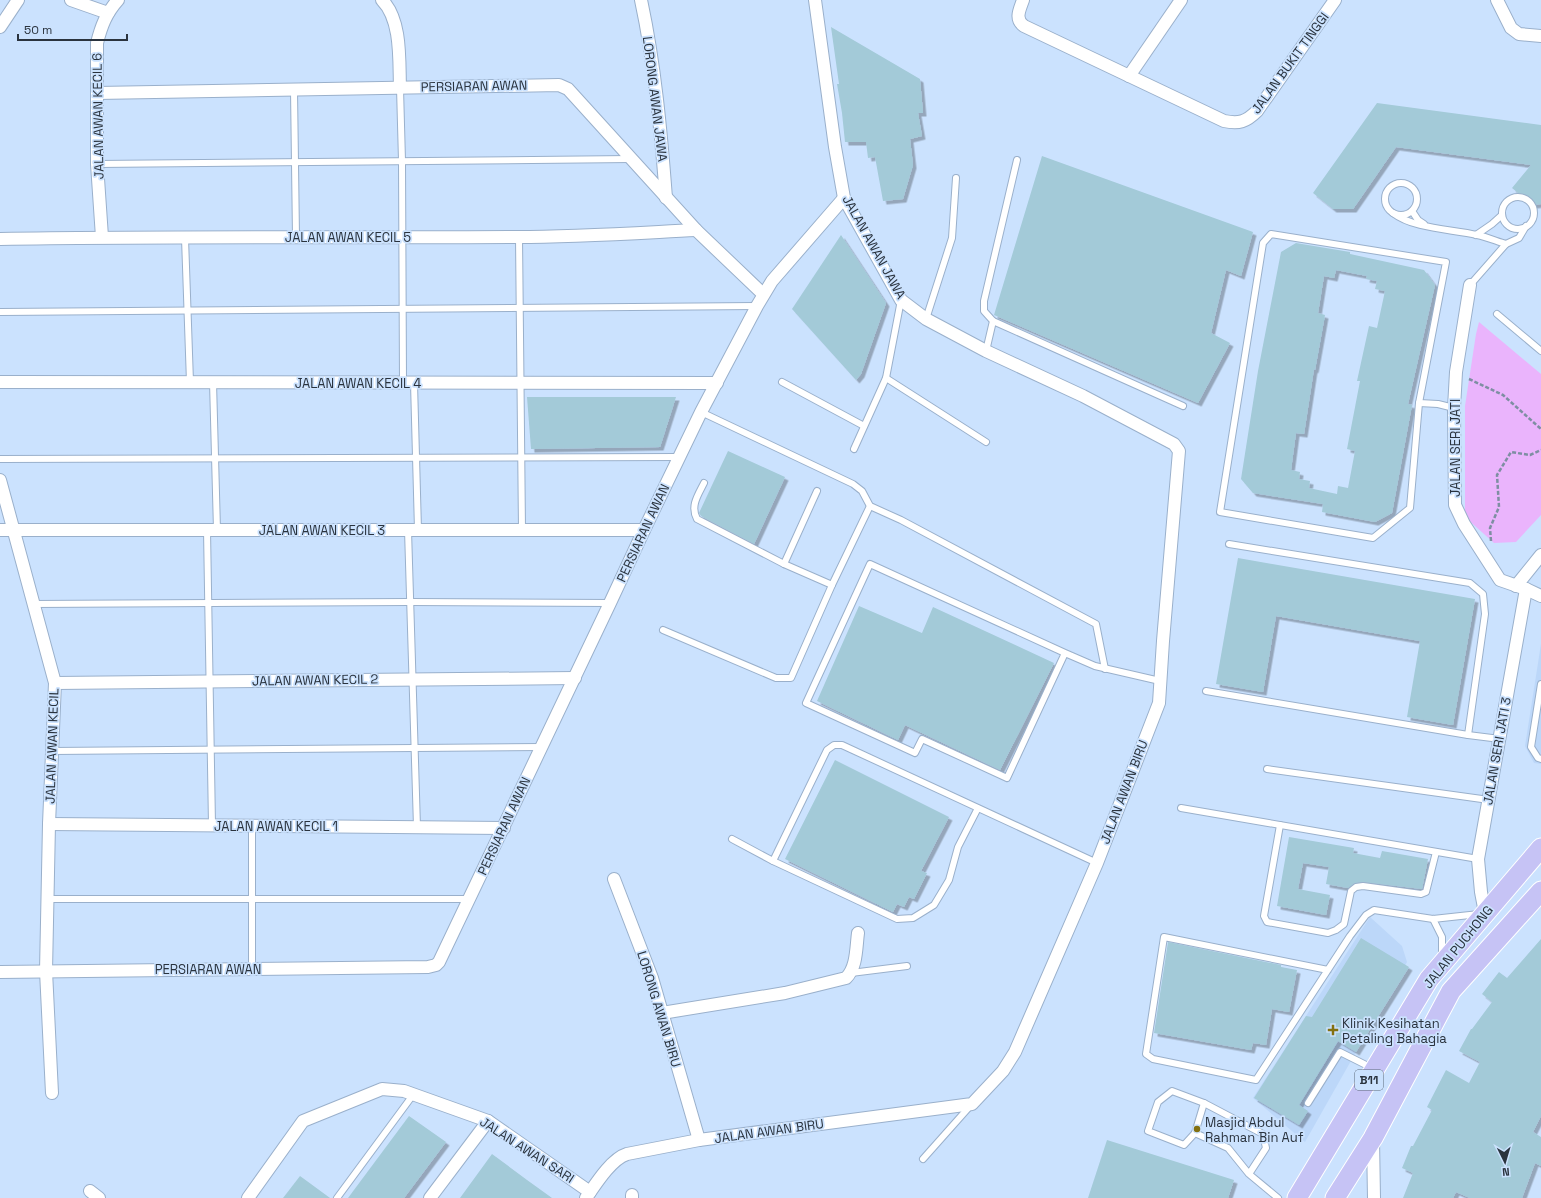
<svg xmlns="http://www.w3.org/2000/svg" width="1541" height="1198" viewBox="0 0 1541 1198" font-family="'Space Grotesk',sans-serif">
  <defs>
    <filter id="shadow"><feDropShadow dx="3.5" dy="3.5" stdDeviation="0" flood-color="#0004"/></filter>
  </defs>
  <rect width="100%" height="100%" fill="#cbe2fe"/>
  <g fill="#bcd7f9">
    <polygon points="1541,644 1541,764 1534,763 1525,746"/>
    <polygon points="1370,917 1402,946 1407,962 1305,1142 1253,1098"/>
  </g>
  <polygon fill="#eab4fc" points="1479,322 1541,374 1541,515 1516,542 1494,543 1465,517 1465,406 1476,334"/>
  <g fill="#a3cad8" fill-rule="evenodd" filter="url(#shadow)">
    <polygon points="831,27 920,79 923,113 918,113 922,136 910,139 913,165 903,199 883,201 875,157 868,158 866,142 845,142 842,113 837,84 839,84"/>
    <polygon points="1377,103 1541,125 1541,204 1533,205 1512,188 1531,165 1396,147 1353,209 1333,209 1313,193"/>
    <polygon points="1042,156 1253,232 1241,276 1226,270 1211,333 1230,343 1198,403 994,315"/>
    <polygon points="841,235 886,303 861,374 856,380 792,309"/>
    <path d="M 1296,243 L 1350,252 L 1350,254 L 1424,270 L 1435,285 L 1408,404 L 1412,405 L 1392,513 L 1375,522 L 1322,512 L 1323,504 L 1253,493 L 1241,479 L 1258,371 L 1281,252 ZM 1336,270 L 1367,276 L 1366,279 L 1377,281 L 1375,289 L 1385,291 L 1377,328 L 1369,326 L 1357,381 L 1360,381 L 1347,449 L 1355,451 L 1348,488 L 1338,486 L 1337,494 L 1309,488 L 1310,481 L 1299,479 L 1300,472 L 1291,470 L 1296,433 L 1304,434 L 1314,369 L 1315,370 L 1325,315 L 1318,313 L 1324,276 L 1334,278 Z"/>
    <polygon points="527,397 676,397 660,447 531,449"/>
    <polygon points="728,451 785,477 754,544 701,516 699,513"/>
    <polygon points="1238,558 1475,599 1453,725 1407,717 1420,641 1276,616 1263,692 1216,684"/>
    <polygon points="859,606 922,633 933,607 1054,663 1000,770 905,725 898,740 817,701"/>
    <polygon points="835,760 949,817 921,871 927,873 914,899 909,897 904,907 897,904 893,912 785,859"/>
    <polygon points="1289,837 1354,848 1353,853 1380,858 1382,851 1428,859 1422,889 1363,882 1355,883 1348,888 1326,884 1329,867 1303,863 1298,889 1330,895 1326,915 1277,906"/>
    <polygon points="1361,938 1409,967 1356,1052 1338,1041 1299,1105 1308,1111 1299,1125 1254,1098 1306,1016 1312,1017"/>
    <polygon points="1541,939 1541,1116 1533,1132 1541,1137 1541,1166 1535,1163 1522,1198 1470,1198 1456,1192 1453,1198 1403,1198 1413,1173 1402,1168 1411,1146 1413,1146 1432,1110 1427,1107 1446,1070 1469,1083 1480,1062 1459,1051 1471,1029 1472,1029 1492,1002 1482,994 1499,972 1507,978"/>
    <polygon points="1168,942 1281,965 1281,967 1297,970 1289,1012 1272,1009 1266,1045 1253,1043 1251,1050 1154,1033"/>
    <polygon points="409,1116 446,1142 404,1198 348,1198"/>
    <polygon points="1107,1140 1234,1180 1228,1198 1088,1198"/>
    <polygon points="492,1154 527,1180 552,1198 460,1198"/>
    <polygon points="300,1176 330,1198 283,1198"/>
  </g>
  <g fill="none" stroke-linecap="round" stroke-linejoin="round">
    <defs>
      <g id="service">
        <polyline points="400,88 402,161 403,383"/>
        <polyline points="294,90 296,237"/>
        <polyline points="97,164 631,159"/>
        <circle cx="1401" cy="199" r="16"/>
        <circle cx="1518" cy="213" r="16"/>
        <polyline points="1412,211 1418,220 1424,224"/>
        <path d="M 1393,213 C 1414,229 1451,229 1477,235 C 1487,237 1496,241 1506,244"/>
        <polygon points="1271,234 1446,262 1419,403 1410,508 1373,538 1220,512 1263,243"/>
        <polyline points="1476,235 1492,224 1502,215"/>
        <polyline points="519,237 522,530"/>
        <polyline points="185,238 190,382"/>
        <polyline points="1470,285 1506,244 1519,238 1526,226"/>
        <polyline points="0,312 757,306"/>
        <polyline points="1497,314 1541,351"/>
        <polyline points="926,319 952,238 956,178"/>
        <polyline points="993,321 1183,406"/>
        <polyline points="986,351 993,321 984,311 984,301 1017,160"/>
        <polyline points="886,378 986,442"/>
        <polyline points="213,382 217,530"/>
        <polyline points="782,382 864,426"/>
        <polyline points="414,383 418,530"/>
        <polyline points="1419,403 1438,404 1454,408"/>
        <polyline points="701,412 853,484 862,491 870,506 901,520 1096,624 1105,669"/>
        <polyline points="854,449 886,378 901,300"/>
        <polyline points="0,459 680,457"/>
        <path d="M 704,483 C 698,495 690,506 697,519 L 784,564 L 832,585 L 870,506"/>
        <polyline points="207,530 212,825"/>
        <polyline points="408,530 417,827"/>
        <polyline points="1229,544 1470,583 1483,594 1485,614 1468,735"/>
        <polyline points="784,564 817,491"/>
        <polyline points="33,604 410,602 610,603"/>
        <polyline points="663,630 776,678 791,678 832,585"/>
        <polyline points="1065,653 1007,778 922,739 915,753 806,703 870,564 1065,653 1095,666 1160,681"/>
        <polyline points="1541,684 1531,747 1538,758 1541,759"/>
        <polyline points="1206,691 1468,735 1500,739"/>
        <polyline points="52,751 542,747"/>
        <polyline points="1267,769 1489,800"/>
        <polyline points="978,808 958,847 949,880 934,905 913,918 897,919 773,861 827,750 834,745 842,745 1097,863"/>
        <polyline points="1181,808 1478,859"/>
        <polyline points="1280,825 1264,916 1267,922 1328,933 1336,930 1344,924 1351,891 1356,887 1363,886 1421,894 1426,892 1436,852"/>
        <polyline points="252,826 252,969"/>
        <polyline points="732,839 773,861"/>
        <polyline points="48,899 470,899"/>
        <polyline points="1433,919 1442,937 1442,957"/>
        <polyline points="1328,970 1164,937 1146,1054 1153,1059 1256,1080 1350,936 1366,915 1374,910 1433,919 1479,914"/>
        <polyline points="851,973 907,966"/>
        <polyline points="1308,1103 1340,1052 1372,1068"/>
        <polyline points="1195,1133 1204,1103"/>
        <polyline points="923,1159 971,1105"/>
        <polyline points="1249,1174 1266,1148 1263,1134 1204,1103 1172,1091 1158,1102 1148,1131 1184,1145 1195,1133 1228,1148 1249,1174 1278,1198"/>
        <polyline points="337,1198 413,1095"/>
      </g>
      <g id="minor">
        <polyline points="71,0 108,13"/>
        <path d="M 382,0 C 402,20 399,61 400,88"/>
        <path d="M 641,0 C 655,65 661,132 666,198"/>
        <path d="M 1023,0 C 1020,9 1014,19 1024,26 L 1224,121 C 1239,124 1246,122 1257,111 L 1335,0"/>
        <polyline points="1497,0 1511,28 1519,34 1541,36"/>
        <polyline points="0,27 18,0"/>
        <polyline points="1129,76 1181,0"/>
        <polyline points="97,93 559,85 568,89 696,230 763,294"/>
        <path d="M 102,237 L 97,164 L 97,43 C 101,27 106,13 118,0"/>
        <path d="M 0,239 C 172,236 345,238 517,237 C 577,237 636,233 696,230"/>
        <polyline points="1470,285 1456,372 1454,408 1455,505 1464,524 1500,580 1526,589 1541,596"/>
        <polyline points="0,382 717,383"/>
        <polyline points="0,480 55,683 49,824 46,971 52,1093"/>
        <polyline points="0,530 644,530"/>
        <polyline points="1516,586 1541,555"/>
        <polyline points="55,683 575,678"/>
        <polyline points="49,824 504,828"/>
        <polyline points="614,879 652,978 699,1140"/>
        <polyline points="1485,913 1481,892 1478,859 1526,589"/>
        <polyline points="0,972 428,967 436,965 439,962 610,603 644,530 701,412 757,306 772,281 844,198"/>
        <path d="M 662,1013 L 785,993 L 846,978 C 857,967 856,948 858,933"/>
        <polyline points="1373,1139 1374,1198"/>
        <polyline points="90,1191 99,1198"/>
        <polyline points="248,1198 303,1121 382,1089 404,1091 488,1121 590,1192"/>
        <polyline points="430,1198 488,1121"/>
        <path d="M 586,1198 C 595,1185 611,1159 627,1154 L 699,1140 L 972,1104 L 1003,1071 L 1015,1052 L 1097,863 L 1159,703 L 1163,641 L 1179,451 L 1174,444 L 1083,396 L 986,351 L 926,319 L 901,300 L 844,198 L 835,147 L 815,0"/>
        <polyline points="632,1198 632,1195"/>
      </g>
      <g id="primary">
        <polyline points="1297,1198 1429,979 1541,848"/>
        <polyline points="1335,1198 1373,1138 1451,991 1541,891"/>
      </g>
    </defs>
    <use href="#service" stroke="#9ab0cb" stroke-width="8"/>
    <use href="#minor" stroke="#9ab0cb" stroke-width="14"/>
    <use href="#primary" stroke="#fff" stroke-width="21"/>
    <g stroke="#7e8ea2" stroke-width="2.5" stroke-dasharray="4 2" stroke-linecap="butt">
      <polyline points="1469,379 1503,395 1541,429"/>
      <polyline points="1491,541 1490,528 1499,507 1497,475 1511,452 1530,455 1541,450"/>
    </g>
    <use href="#service" stroke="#fff" stroke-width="6"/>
    <use href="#minor" stroke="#fff" stroke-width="12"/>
    <use href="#primary" stroke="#c6c3f5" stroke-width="19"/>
  </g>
  <g fill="#847111" stroke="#cbe2fe" stroke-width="1.5">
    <path d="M1331 1024h4v4h4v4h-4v4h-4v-4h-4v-4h4z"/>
    <circle cx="1197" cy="1129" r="4"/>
  </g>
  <g text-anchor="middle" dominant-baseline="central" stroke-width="3.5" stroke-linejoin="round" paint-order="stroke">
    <rect fill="#cbe2fe" stroke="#5a6878" stroke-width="1" x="1355" y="1070" width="28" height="20" rx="3"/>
    <g font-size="12" font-weight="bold" fill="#2a333e">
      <text x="1369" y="1080">B11</text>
    </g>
    <g font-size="13" fill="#2a333e" stroke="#cbe2fe">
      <text transform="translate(1290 63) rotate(-54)">JALAN BUKIT TINGGI</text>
      <text transform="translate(474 86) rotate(-1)">PERSIARAN AWAN</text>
      <text transform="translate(655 99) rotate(83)">LORONG AWAN JAWA</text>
      <text transform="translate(98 116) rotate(-91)">JALAN AWAN KECIL 6</text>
      <text x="348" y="237">JALAN AWAN KECIL 5</text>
      <text transform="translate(874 247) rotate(61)">JALAN AWAN JAWA</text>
      <text x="358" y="383">JALAN AWAN KECIL 4</text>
      <text transform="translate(1455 448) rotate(-90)">JALAN SERI JATI</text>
      <text x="322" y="530">JALAN AWAN KECIL 3</text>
      <text transform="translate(643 533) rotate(-65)">PERSIARAN AWAN</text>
      <text transform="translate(315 680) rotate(-1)">JALAN AWAN KECIL 2</text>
      <text transform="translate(52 746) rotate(-88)">JALAN AWAN KECIL</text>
      <text transform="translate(1497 751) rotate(-80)">JALAN SERI JATI 3</text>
      <text transform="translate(1124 792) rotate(-69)">JALAN AWAN BIRU</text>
      <text x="276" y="826">JALAN AWAN KECIL 1</text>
      <text transform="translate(504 826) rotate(-65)">PERSIARAN AWAN</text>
      <text transform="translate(1458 947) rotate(-51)">JALAN PUCHONG</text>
      <text x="208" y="969">PERSIARAN AWAN</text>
      <text transform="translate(659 1009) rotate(73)">LORONG AWAN BIRU</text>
      <text transform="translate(769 1131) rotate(-8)">JALAN AWAN BIRU</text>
      <text transform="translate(527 1150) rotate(33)">JALAN AWAN SARI</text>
    </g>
    <g font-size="13" fill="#2a333e" stroke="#cbe2fe" text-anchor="start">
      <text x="1342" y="1023">Klinik Kesihatan<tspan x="1342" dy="15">Petaling Bahagia</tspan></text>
      <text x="1205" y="1122">Masjid Abdul<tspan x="1205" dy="15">Rahman Bin Auf</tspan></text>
    </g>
  </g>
  <g transform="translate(1505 1162) rotate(175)" stroke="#cbe2fe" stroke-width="3" paint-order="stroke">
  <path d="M0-3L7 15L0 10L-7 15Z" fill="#2a333e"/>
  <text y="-6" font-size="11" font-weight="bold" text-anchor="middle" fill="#2a333e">N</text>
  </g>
  <path d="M18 34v6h109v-6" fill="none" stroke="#2a333e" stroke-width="2"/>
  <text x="24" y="34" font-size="12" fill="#2a333e" stroke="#cbe2fe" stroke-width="3" paint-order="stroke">50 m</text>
</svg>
